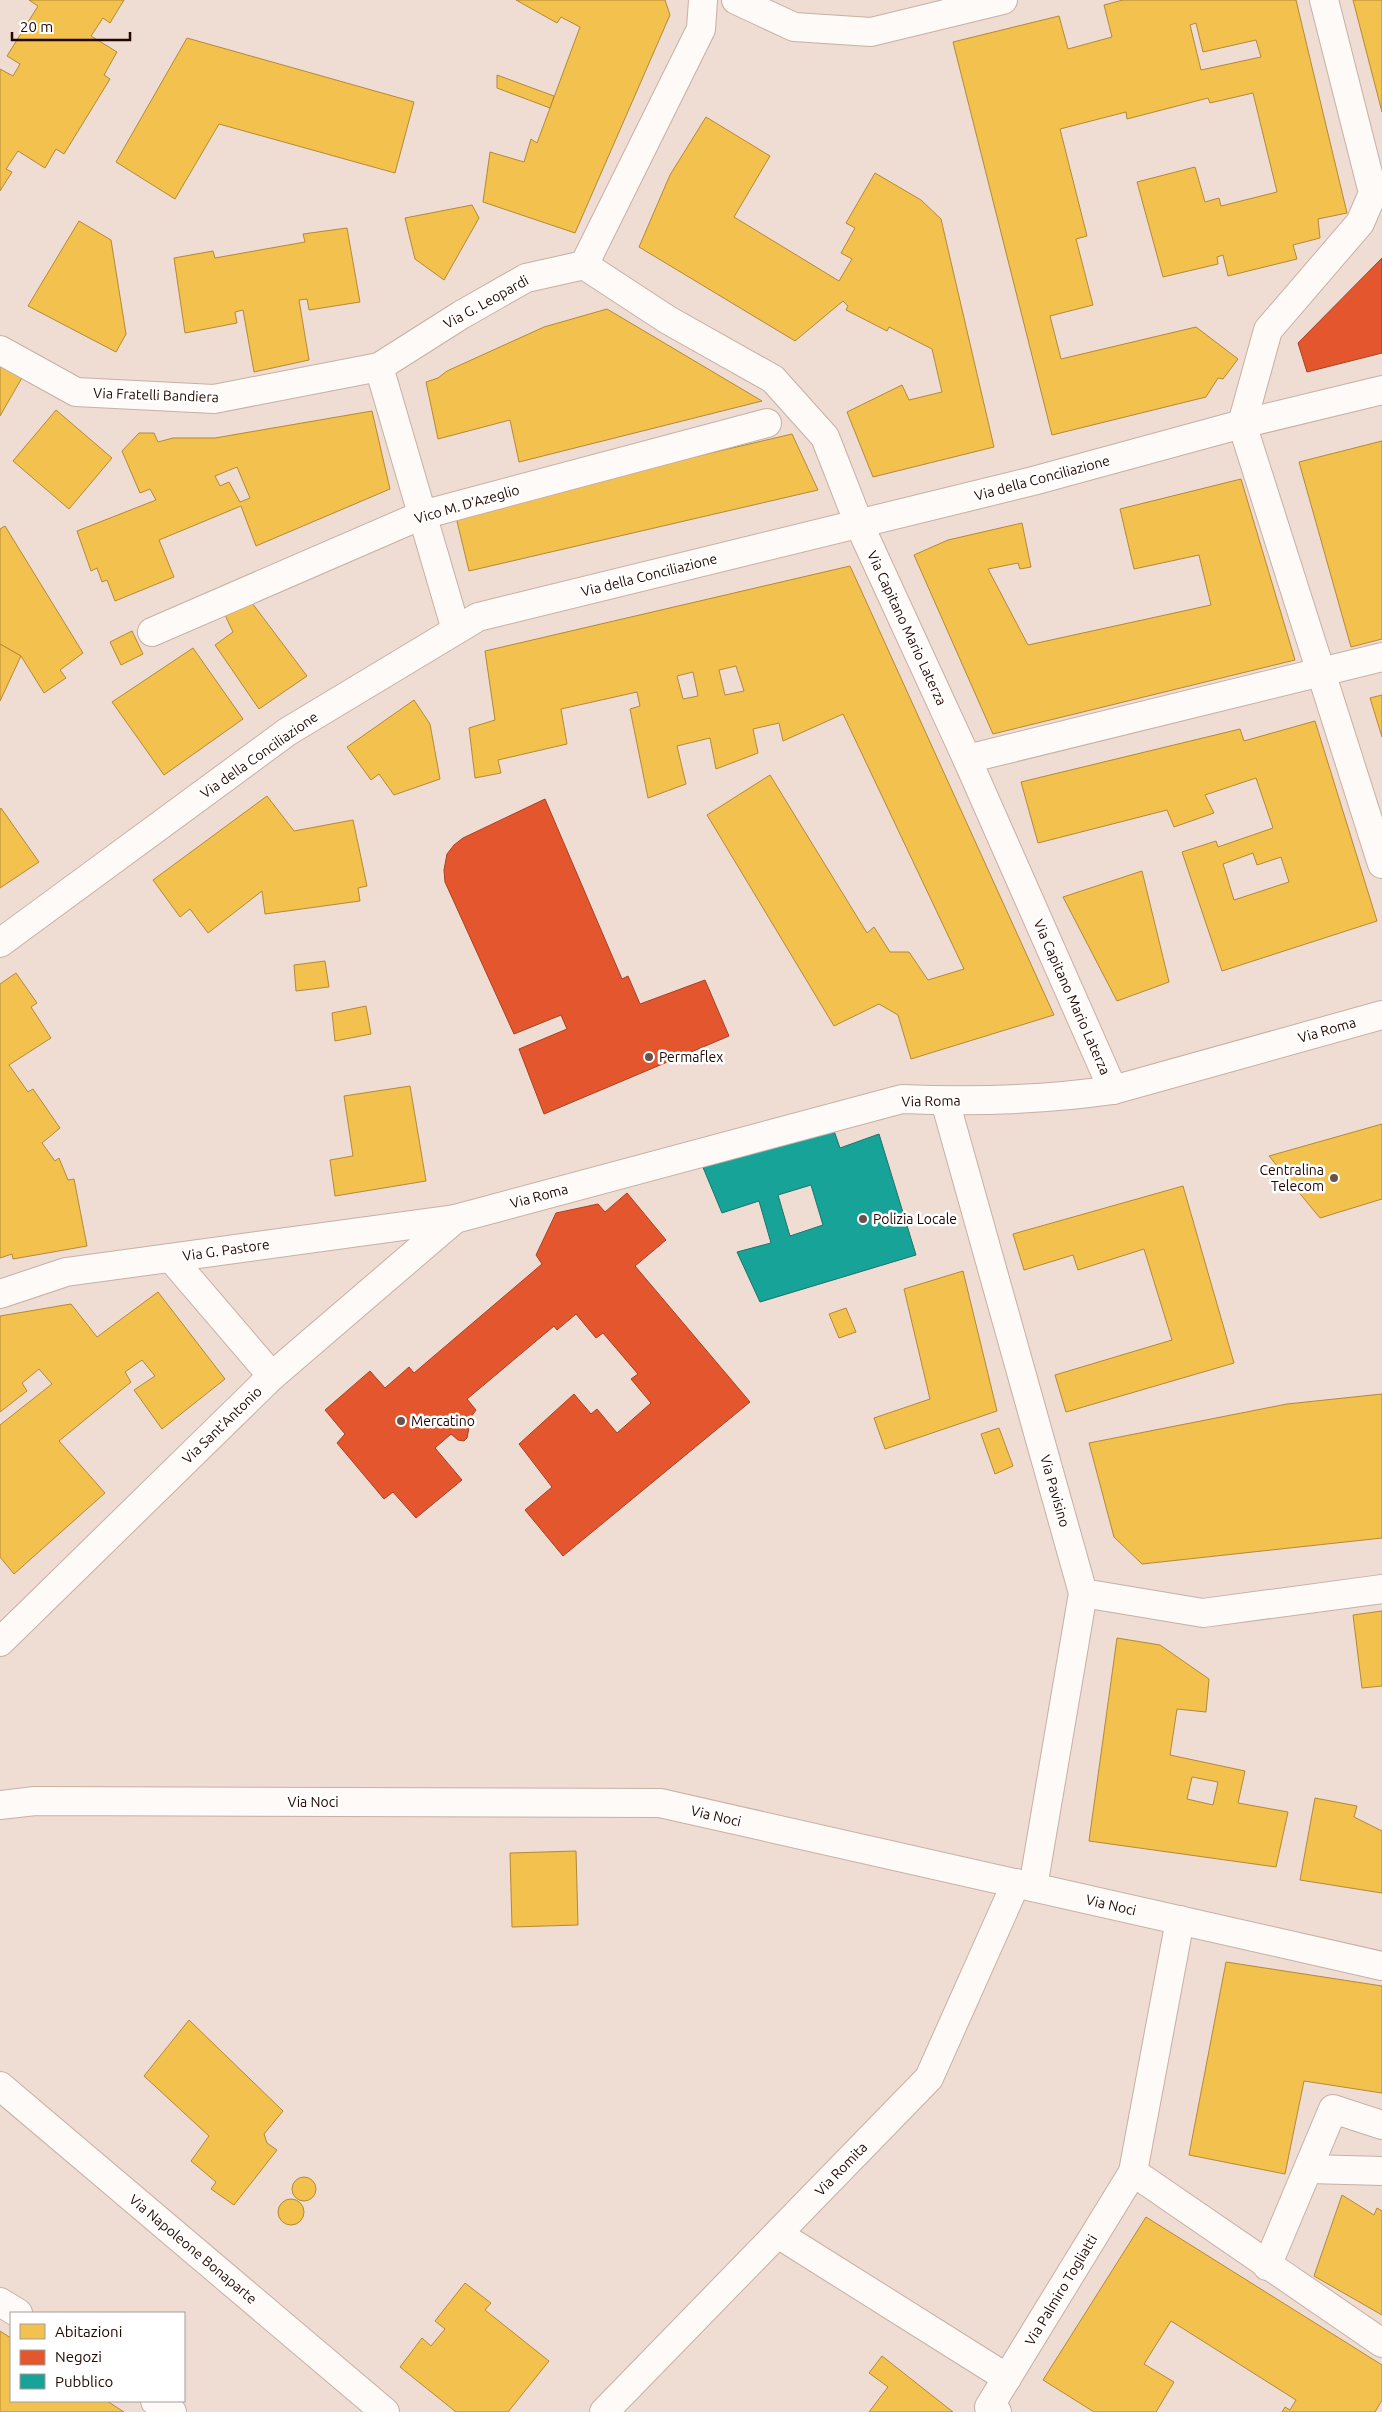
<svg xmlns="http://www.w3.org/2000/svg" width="1382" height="2412" viewBox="0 0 1382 2412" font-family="Ubuntu,sans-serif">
  <rect width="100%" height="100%" fill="#efdcd3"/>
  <g fill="#f2c14e" stroke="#b48937" fill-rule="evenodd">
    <polygon points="29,0 124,0 110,23 103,18 91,36 117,52 104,75 110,79 64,154 56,149 45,168 18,151 6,169 12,172 0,191 0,69 13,76 20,64 7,56 38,6"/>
    <polygon points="516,0 665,0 670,15 575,233 483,202 490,152 524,162 531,139 537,143 580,27 561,17 557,23"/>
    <path d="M 1123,0 L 1296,0 L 1347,213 L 1318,219 L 1320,238 L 1293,245 L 1297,259 L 1228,276 L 1223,255 L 1217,257 L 1218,264 L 1163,277 L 1137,182 L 1195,167 L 1205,202 L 1219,198 L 1221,206 L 1277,192 L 1253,93 L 1210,103 L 1208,98 L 1127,119 L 1126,112 L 1060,129 L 1087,236 L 1076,239 L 1093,305 L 1050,316 L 1061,359 L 1196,327 L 1238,359 L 1223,379 L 1218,378 L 1206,397 L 1052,435 L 953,42 L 1059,16 L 1068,49 L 1112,37 L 1104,5 ZM 1196,23 L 1203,52 L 1256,40 L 1261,57 L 1201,70 L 1190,25 Z"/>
    <polygon points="1353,0 1382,0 1382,112"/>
    <polygon points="187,38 414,102 395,173 219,124 175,199 116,162"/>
    <polygon points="497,75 554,96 550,108 497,88"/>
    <polygon points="706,117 770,156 734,217 839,281 852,259 841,253 855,228 846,223 875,173 921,200 941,219 994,447 873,477 847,412 902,385 909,400 942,392 932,349 889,327 887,331 846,310 848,306 843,301 795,341 639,247 670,175"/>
    <polygon points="472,205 479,218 444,280 415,259 405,218"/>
    <polygon points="79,221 111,240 126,334 116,352 28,306"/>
    <polygon points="347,228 360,302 309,310 307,299 299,300 309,360 254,372 243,310 235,312 237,323 185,333 174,258 213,251 215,258 305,242 303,234"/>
    <polygon points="607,309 762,401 519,462 510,420 438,439 426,382 438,378 447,371 544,327"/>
    <polygon points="0,363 23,376 0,416"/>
    <polygon points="56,410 112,458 69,509 13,461"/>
    <path d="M 372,411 L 390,489 L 256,546 L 241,506 L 159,540 L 174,577 L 115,601 L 107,580 L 102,582 L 97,568 L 91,571 L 77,531 L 156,500 L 150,489 L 140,493 L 122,451 L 139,433 L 154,433 L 158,442 L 173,438 L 215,438 ZM 237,467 L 250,498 L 240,502 L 229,482 L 220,486 L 215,476 Z"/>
    <polygon points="792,434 818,490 469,571 455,513"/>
    <polygon points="1382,441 1382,639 1351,647 1299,462"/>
    <polygon points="1241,479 1295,660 993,734 914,555 948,540 1022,523 1031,567 1020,569 1018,563 988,569 1028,645 1211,605 1199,555 1134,569 1120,509"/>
    <polygon points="5,526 83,653 60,670 66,678 44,693 21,656 0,644 0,529"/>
    <path d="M 850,566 L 1054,1015 L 911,1059 L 898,1015 L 879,1004 L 834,1026 L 707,815 L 770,775 L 867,933 L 874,927 L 890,952 L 909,952 L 928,980 L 964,969 L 843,714 L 783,741 L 779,723 L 753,729 L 758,753 L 716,769 L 710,738 L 677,746 L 686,784 L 648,798 L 630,709 L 640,706 L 637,692 L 561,709 L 567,744 L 498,760 L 501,773 L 475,778 L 469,728 L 495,720 L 485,651 ZM 736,666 L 744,691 L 725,695 L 719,670 ZM 693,672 L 698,696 L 683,699 L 677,676 Z"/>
    <polygon points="252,603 307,676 259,709 215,645 233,632 224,613"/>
    <polygon points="132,631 143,654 121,665 110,642"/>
    <polygon points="0,644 21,656 0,701"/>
    <polygon points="193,648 243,719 164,775 112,702"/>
    <polygon points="1382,695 1382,737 1370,698"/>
    <polygon points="414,700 430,724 440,779 394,795 379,774 371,780 347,747"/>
    <path d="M 1315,721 L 1377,921 L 1222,971 L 1182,852 L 1216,841 L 1218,847 L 1273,828 L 1256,778 L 1205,795 L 1214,813 L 1174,827 L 1167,810 L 1038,843 L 1021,782 L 1240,729 L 1244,741 ZM 1253,853 L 1257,865 L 1281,857 L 1289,882 L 1234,900 L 1223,864 Z"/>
    <polygon points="267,796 294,831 353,820 367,886 358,888 360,901 265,914 262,891 208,933 190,909 180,917 153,880"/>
    <polygon points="1,808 39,862 0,888 0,810"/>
    <polygon points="1142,871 1169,982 1117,1001 1063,897"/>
    <polygon points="325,961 329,987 296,991 294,965"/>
    <polygon points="16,973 37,1003 31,1007 51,1038 9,1065 28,1092 33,1089 60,1128 42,1143 55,1161 59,1158 68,1180 74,1179 87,1246 13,1259 12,1254 0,1258 0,984"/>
    <polygon points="366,1006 371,1034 335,1041 332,1013"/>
    <polygon points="410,1086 426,1181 335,1196 330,1160 353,1156 344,1096"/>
    <polygon points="1382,1124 1382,1199 1320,1218 1269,1156"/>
    <polygon points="1183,1186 1234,1363 1066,1412 1055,1375 1172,1340 1144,1249 1078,1270 1073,1255 1024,1270 1013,1234"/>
    <polygon points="963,1271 997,1411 885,1449 874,1418 930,1399 904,1289"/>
    <polygon points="158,1292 225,1379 162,1429 134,1390 155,1376 142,1360 125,1372 131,1382 59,1441 105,1493 14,1574 0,1557 0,1425 52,1384 39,1369 22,1383 27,1391 0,1412 0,1316 71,1304 97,1337"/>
    <polygon points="846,1308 856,1332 839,1338 829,1314"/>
    <polygon points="1382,1394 1382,1538 1142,1564 1114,1537 1089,1443 1287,1404"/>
    <polygon points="999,1428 1013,1466 995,1474 981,1434"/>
    <polygon points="1382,1611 1382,1686 1362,1688 1353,1615"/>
    <path d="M 1117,1638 L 1160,1645 L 1209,1679 L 1206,1712 L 1177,1709 L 1170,1755 L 1245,1771 L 1238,1803 L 1288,1812 L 1276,1867 L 1089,1841 ZM 1192,1777 L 1218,1782 L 1213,1805 L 1187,1799 Z"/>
    <polygon points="1315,1798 1357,1806 1354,1817 1382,1831 1382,1893 1300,1880"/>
    <polygon points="576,1851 578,1925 512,1927 510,1853"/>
    <polygon points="1226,1962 1382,1986 1382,2093 1304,2081 1285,2174 1189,2155"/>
    <polygon points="189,2020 283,2111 264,2134 267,2143 277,2150 234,2205 211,2189 216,2182 191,2161 209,2136 144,2076"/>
    <circle cx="304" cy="2189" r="12"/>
    <polygon points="1342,2195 1374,2215 1377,2208 1382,2211 1382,2315 1314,2276"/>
    <circle cx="291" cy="2212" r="13"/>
    <polygon points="1146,2217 1382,2365 1382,2400 1375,2412 1282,2412 1285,2407 1290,2410 1296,2400 1171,2321 1144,2364 1174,2382 1156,2412 1094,2412 1043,2380"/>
    <polygon points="465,2283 491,2303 485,2310 549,2361 508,2412 456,2412 400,2367 422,2338 431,2346 445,2329 435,2321"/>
    <polygon points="0,2331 11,2338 11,2401 107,2401 124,2412 0,2412"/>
    <polygon points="882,2356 953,2412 869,2412 888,2387 869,2373"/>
  </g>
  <g fill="#e4572e" stroke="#aa3f20">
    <polygon points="1382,258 1382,353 1307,372 1298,343"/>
    <polygon points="545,799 622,979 628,976 640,1004 705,980 729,1036 544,1114 519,1049 567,1029 561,1015 514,1034 445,882 444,870 447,854 454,845 463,838"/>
    <polygon points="627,1193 666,1240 635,1266 750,1402 563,1556 525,1510 552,1487 519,1444 574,1394 591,1414 597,1409 617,1433 651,1403 631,1379 638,1374 603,1333 596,1338 576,1314 557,1330 554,1326 467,1399 476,1410 471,1417 467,1438 464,1441 458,1440 451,1434 435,1448 462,1480 416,1518 393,1492 384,1499 337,1443 345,1434 325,1410 370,1371 385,1388 409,1367 414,1373 542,1264 536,1255 556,1213 598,1204 605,1212"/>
  </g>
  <path fill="#17a398" stroke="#1b746a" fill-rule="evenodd" d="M 832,1125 L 840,1148 L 879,1134 L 916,1255 L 760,1302 L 737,1252 L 771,1243 L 759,1201 L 722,1213 L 702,1165 ZM 811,1185 L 823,1225 L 790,1236 L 778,1195 Z"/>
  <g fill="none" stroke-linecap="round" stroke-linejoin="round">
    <defs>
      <g id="minor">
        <polyline points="736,0 794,27 871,32 1003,0"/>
        <polyline points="1324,0 1373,193 1360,223 1268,330 1242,424 1382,864"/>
        <polyline points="584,265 668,320 773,379 825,437 859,524 967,759 1113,1090"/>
        <polyline points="0,350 76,392 214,399 379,367 461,315 526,278 584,265 701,29 703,0"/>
        <polyline points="379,367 456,630"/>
        <polyline points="152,632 422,515 767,423"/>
        <polyline points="967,759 1382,657"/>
        <polyline points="0,943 287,732 478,617 1033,481 1242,424 1382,390"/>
        <polyline points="945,1101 1083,1593 1033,1887"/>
        <polyline points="171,1258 272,1376"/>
        <polyline points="0,1294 66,1272 455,1219"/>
        <polyline points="1083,1593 1203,1613 1382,1589"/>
        <polyline points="0,1805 35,1801 660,1803 1382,1966"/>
        <polyline points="1309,2169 1382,2171"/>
        <polyline points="1133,2172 1382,2343"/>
        <polyline points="778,2234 1007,2378"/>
        <polyline points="1267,2266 1333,2109 1382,2125"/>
        <polyline points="0,2302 18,2313"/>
        <polyline points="155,2401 172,2412"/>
        <polyline points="604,2412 929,2078 1016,1883"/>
        <polyline points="997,2412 989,2407 1133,2172 1180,1920"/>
      </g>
      <path id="tertiary" d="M 0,1642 L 272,1376 L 455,1219 L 902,1099 C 973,1102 1044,1100 1113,1090 L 1382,1015"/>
      <polyline id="secondary" points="0,2086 385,2412"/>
    </defs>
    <use href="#minor" stroke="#c7b0a4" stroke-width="30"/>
    <use href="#tertiary" stroke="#c7b0a4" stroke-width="30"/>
    <use href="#secondary" stroke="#c7b0a4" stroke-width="30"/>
    <use href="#minor" stroke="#fdfaf8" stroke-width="28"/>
    <use href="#tertiary" stroke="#fdfaf8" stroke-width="28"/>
    <use href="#secondary" stroke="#fdfaf8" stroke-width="28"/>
  </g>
  <g fill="#6a524a" stroke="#fff" stroke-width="2">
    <circle cx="649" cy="1057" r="5"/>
    <circle cx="1334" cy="1178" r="5"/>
    <circle cx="863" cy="1219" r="5"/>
    <circle cx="401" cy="1421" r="5"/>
  </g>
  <g text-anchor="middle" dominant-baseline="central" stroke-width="5" stroke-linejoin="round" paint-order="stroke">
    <g font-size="14" fill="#230700" stroke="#fff">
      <text transform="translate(486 302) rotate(-29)">Via G. Leopardi</text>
      <text transform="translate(156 395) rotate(2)">Via Fratelli Bandiera</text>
      <text transform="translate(1042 478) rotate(-15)">Via della Conciliazione</text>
      <text transform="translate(467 504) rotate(-16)">Vico M. D'Azeglio</text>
      <text transform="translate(649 575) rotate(-14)">Via della Conciliazione</text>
      <text transform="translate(907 628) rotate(65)">Via Capitano Mario Laterza</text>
      <text transform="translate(259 755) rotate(-35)">Via della Conciliazione</text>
      <text transform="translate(1072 997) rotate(66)">Via Capitano Mario Laterza</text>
      <text transform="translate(1327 1030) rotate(-16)">Via Roma</text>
      <text transform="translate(931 1101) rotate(-1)">Via Roma</text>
      <text transform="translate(539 1196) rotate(-15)">Via Roma</text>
      <text transform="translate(226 1250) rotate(-8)">Via G. Pastore</text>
      <text transform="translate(222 1425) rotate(-44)">Via Sant'Antonio</text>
      <text transform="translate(1055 1491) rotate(74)">Via Pavisino</text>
      <text x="313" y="1802">Via Noci</text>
      <text transform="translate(716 1816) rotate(13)">Via Noci</text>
      <text transform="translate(1111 1905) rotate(13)">Via Noci</text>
      <text transform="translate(841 2169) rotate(-46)">Via Romita</text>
      <text transform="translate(193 2249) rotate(40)">Via Napoleone Bonaparte</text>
      <text transform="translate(1061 2290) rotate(-59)">Via Palmiro Togliatti</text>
    </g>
    <g font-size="14" fill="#230700" stroke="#fff" text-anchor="start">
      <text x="659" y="1057">Permaflex</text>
      <text x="1324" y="1170" text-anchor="end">Centralina<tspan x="1324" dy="16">Telecom</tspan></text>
      <text x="873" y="1219">Polizia Locale</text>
      <text x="411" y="1421">Mercatino</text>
    </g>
  </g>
  <rect x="10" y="2312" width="175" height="90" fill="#ffffff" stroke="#a79c99"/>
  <rect x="20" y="2324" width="25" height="15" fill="#f2c14e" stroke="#a79c99"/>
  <text x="55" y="2337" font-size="15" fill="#230700">Abitazioni</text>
  <rect x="20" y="2350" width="25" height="15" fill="#e4572e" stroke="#a79c99"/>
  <text x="55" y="2362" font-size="15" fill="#230700">Negozi</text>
  <rect x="20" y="2374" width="25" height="15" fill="#17a398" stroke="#a79c99"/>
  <text x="55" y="2387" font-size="15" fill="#230700">Pubblico</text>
  <path d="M12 32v8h118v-8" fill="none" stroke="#230700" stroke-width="2.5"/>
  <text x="20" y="32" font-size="15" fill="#230700" stroke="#ffffff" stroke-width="4" paint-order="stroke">20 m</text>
</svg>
